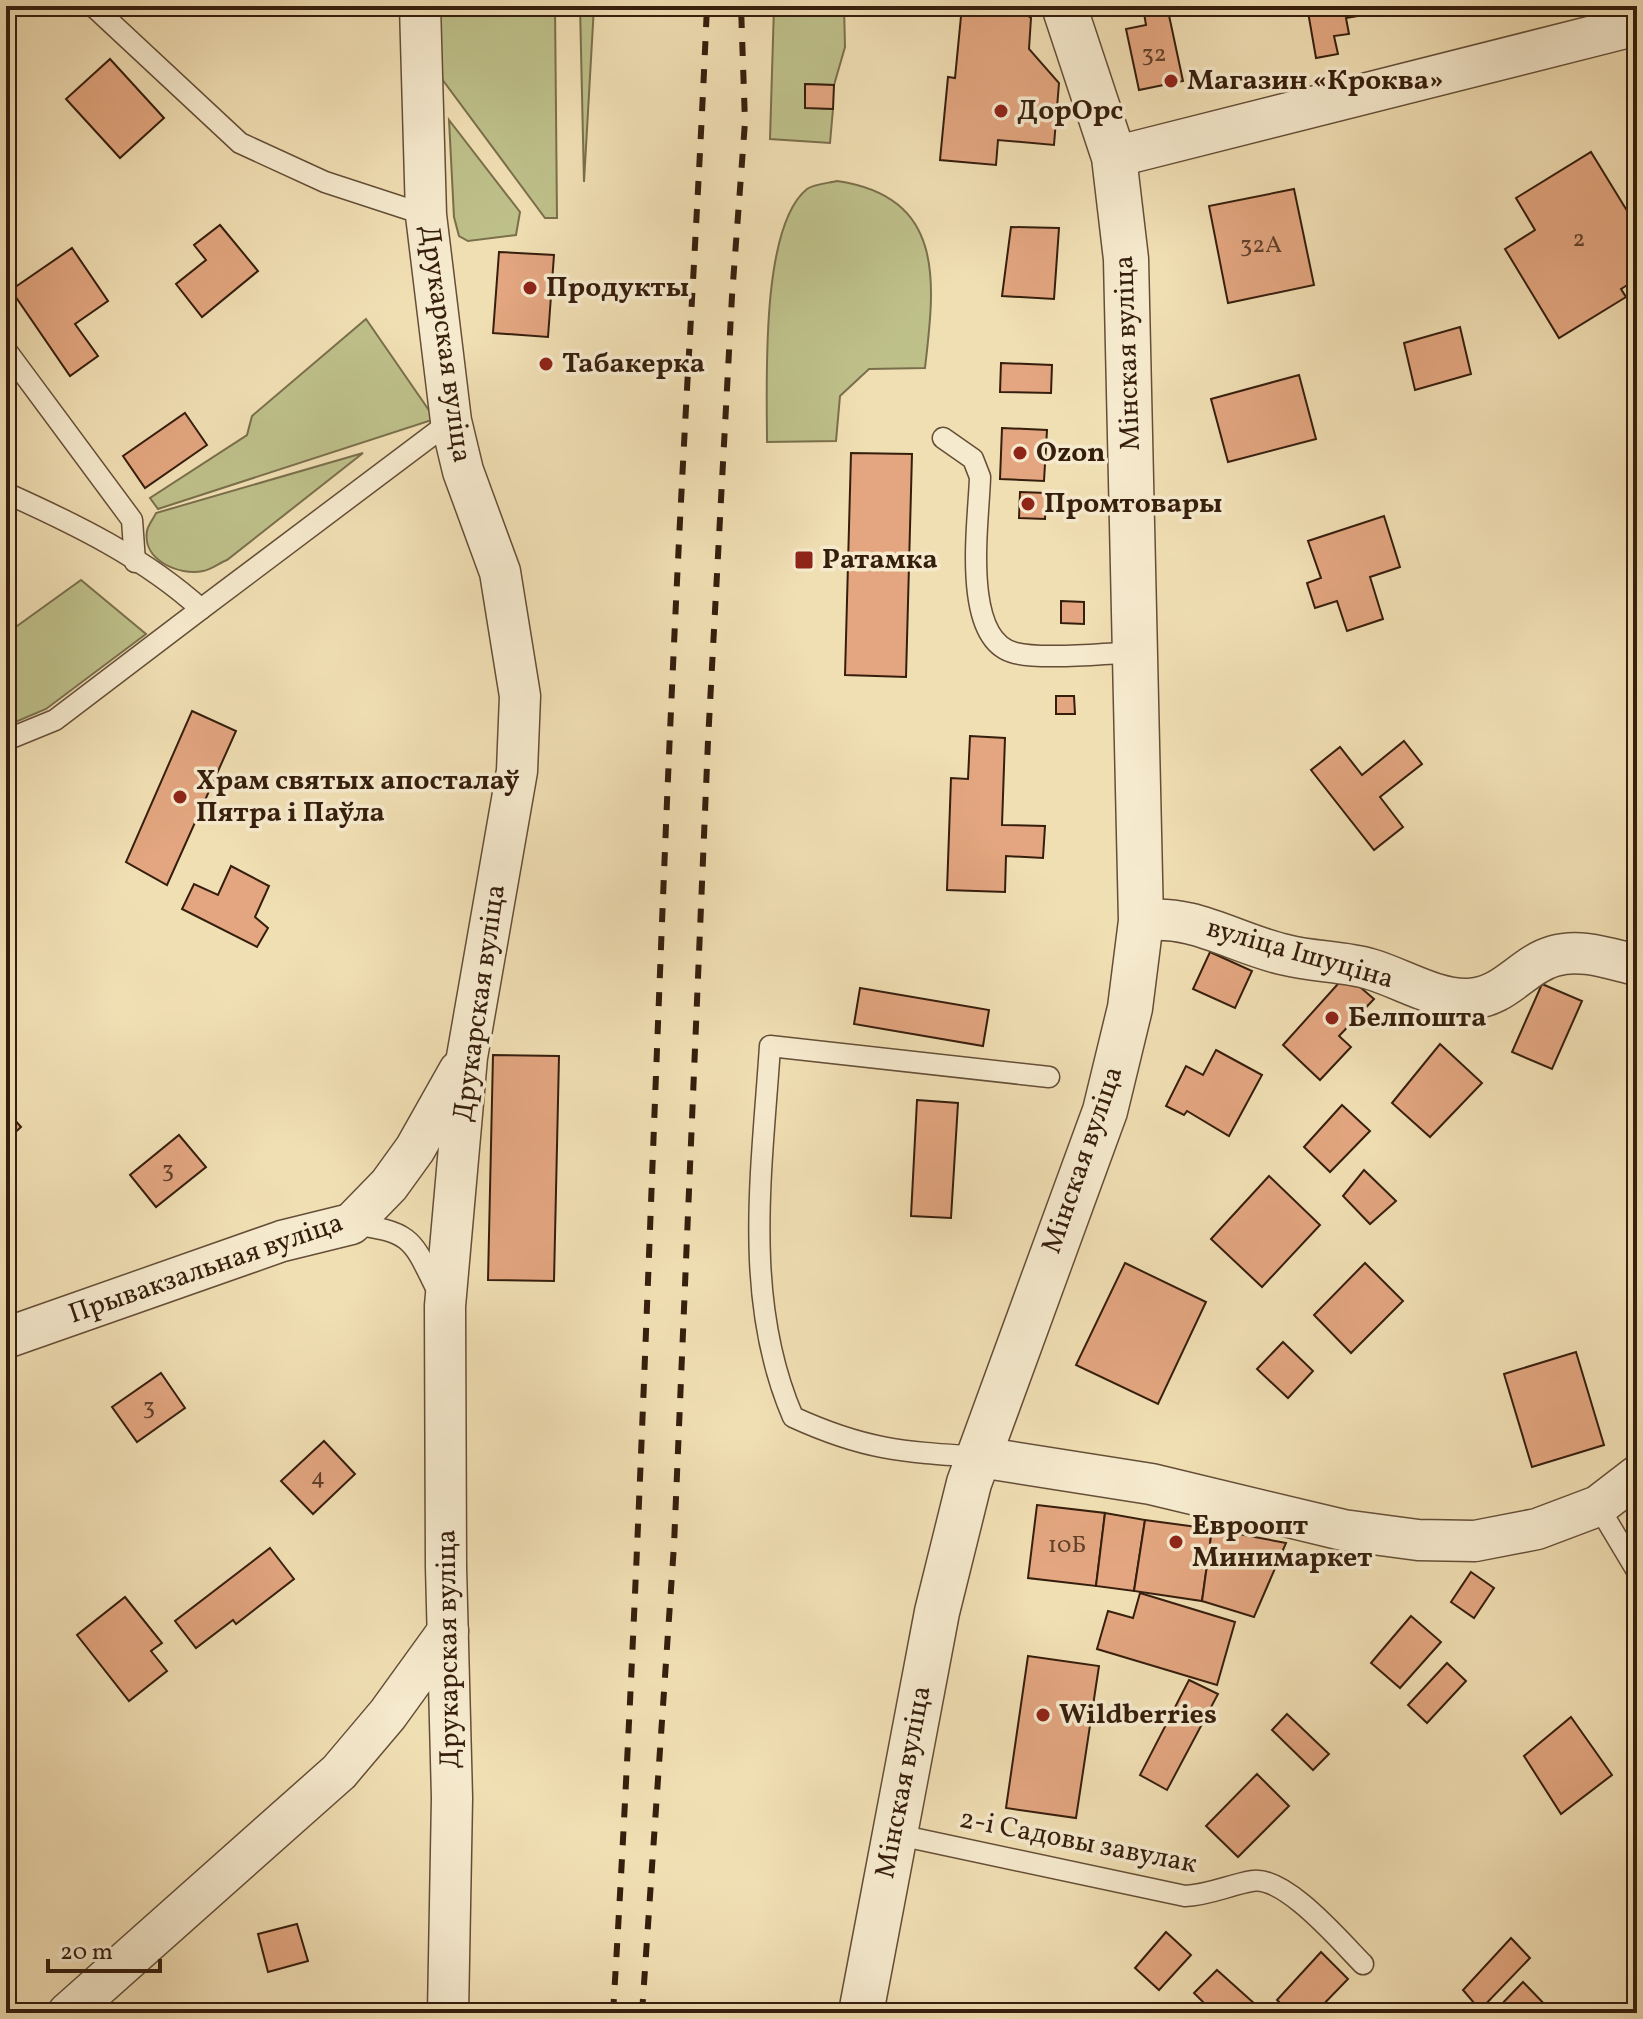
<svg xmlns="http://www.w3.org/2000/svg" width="1643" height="2019" viewBox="0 0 1643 2019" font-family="Vollkorn,serif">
  <rect width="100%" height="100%" fill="#f1dfb4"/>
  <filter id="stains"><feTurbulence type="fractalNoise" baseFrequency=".0025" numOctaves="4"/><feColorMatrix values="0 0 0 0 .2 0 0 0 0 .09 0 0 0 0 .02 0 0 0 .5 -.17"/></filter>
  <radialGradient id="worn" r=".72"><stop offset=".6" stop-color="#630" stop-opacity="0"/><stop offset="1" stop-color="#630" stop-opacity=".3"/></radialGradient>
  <g fill="#bec08a" stroke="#7a6f4c" stroke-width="2">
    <polygon points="436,6 555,6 557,218 545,218 436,71"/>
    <polygon points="580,6 594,6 584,182"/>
    <polygon points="774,6 844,6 845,47 834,85 805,84 805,107 833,109 830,143 770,139"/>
    <polygon points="449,120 520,212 516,235 468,241 459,236 454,217"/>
    <path d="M 837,181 C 946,197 935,282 925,368 L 869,369 L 840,396 L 836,441 L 767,442 C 767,384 760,227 807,189 C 814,184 829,183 837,181 Z"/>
    <polygon points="366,319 435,419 158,509 150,498 247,435 252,416"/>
    <path d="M 363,453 L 227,560 C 219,563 211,570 203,571 C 179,576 142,560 147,531 C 148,525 154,518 156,513 Z"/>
    <polygon points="81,580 146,634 46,709 6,726 6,634"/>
  </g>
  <g fill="#e3a680" stroke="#361e0d" stroke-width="2">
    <polygon points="962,6 1022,11 1031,18 1029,49 1059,83 1054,145 998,140 996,165 940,160 948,77 955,78"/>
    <polygon points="1167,6 1183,81 1139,90 1126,29 1146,25 1143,7"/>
    <polygon points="1307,6 1368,6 1370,14 1346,18 1349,34 1334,36 1338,54 1316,58"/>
    <polygon points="110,59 164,118 120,158 66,99"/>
    <polygon points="805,84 834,85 833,109 805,108"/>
    <polygon points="1591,152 1637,227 1637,279 1621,289 1626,297 1559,338 1505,249 1535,230 1516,198"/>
    <polygon points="1294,189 1314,285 1228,303 1209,206"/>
    <polygon points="220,225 258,271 202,317 176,284 206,260 194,245"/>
    <polygon points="1011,227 1059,228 1054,299 1002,296"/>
    <polygon points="72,248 108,301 75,324 98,356 70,376 11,290"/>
    <polygon points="499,252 554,255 548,337 493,333"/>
    <polygon points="1460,327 1471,374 1415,390 1404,343"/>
    <polygon points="1001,363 1052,365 1051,393 1000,392"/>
    <polygon points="1299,375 1316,439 1228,462 1211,399"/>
    <polygon points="185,413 207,445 145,488 123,456"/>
    <polygon points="1002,428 1047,430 1044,481 1000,479"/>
    <polygon points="851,453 912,454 906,677 845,675"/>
    <polygon points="1020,492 1046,493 1045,519 1019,518"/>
    <polygon points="1384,516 1400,567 1370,577 1383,619 1347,631 1337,601 1315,608 1307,583 1321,578 1308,541"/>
    <polygon points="1061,601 1084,602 1084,624 1061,623"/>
    <polygon points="1056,696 1074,696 1075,714 1056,714"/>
    <polygon points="192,711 236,731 167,885 126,862"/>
    <polygon points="970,736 1005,738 1002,825 1045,826 1043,858 1006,856 1005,892 947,890 951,778 968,779"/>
    <polygon points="1404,741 1422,764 1380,797 1403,827 1374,850 1311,770 1340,747 1362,775"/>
    <polygon points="231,866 269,886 255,917 268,928 257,947 182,909 194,884 218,895"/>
    <polygon points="1210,952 1252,971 1235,1008 1193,989"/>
    <polygon points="1346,975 1374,999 1339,1036 1351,1047 1320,1080 1283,1045"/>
    <polygon points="1542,984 1582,1001 1552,1069 1512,1052"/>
    <polygon points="860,988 989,1010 983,1046 854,1024"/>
    <polygon points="1440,1044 1482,1083 1430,1137 1392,1103"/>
    <polygon points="1216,1050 1262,1075 1229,1136 1187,1111 1184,1115 1166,1106 1186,1066 1203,1075"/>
    <polygon points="493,1055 559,1056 554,1281 488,1280"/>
    <polygon points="917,1100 958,1103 951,1218 911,1216"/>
    <polygon points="1342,1105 1370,1131 1330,1172 1304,1147"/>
    <polygon points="6,1110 21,1127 6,1141"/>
    <polygon points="179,1135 206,1167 156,1207 130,1175"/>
    <polygon points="1364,1170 1396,1201 1370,1224 1343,1196"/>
    <polygon points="1269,1176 1320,1225 1262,1287 1211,1239"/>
    <polygon points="1125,1263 1206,1302 1158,1404 1076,1365"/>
    <polygon points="1365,1263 1403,1301 1351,1353 1314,1315"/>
    <polygon points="1283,1342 1313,1371 1288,1398 1257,1369"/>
    <polygon points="1576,1352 1604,1445 1532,1467 1504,1374"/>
    <polygon points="161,1373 185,1408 137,1442 112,1407"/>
    <polygon points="324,1441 355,1474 313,1514 281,1481"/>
    <polygon points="1037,1505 1105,1513 1096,1586 1028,1578"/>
    <polygon points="1105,1513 1145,1520 1134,1591 1096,1586"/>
    <polygon points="1145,1520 1212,1529 1202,1601 1134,1591"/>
    <polygon points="1212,1529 1286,1543 1254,1617 1202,1601"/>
    <polygon points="270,1548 294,1579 236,1624 233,1620 196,1648 175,1621"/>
    <polygon points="1471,1572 1494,1588 1474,1618 1451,1602"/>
    <polygon points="1140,1593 1235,1622 1217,1685 1097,1649 1108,1611 1133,1618"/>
    <polygon points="125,1597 162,1643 151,1651 167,1671 129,1701 77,1635"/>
    <polygon points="1411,1616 1441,1642 1400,1688 1371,1663"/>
    <polygon points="1028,1656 1099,1666 1076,1818 1006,1808"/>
    <polygon points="1447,1663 1466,1681 1427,1723 1408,1705"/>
    <polygon points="1189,1680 1218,1694 1167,1790 1140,1775"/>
    <polygon points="1287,1714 1329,1754 1313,1770 1272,1730"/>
    <polygon points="1571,1717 1612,1775 1561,1814 1524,1756"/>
    <polygon points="1257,1774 1289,1806 1238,1857 1206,1826"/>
    <polygon points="297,1924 308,1961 268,1972 258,1934"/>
    <polygon points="1166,1932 1191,1955 1159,1990 1135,1968"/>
    <polygon points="1511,1938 1530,1958 1480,2010 1463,1990"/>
    <polygon points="1321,1952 1348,1979 1315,2013 1290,2013 1277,2000"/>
    <polygon points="1217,1970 1256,2005 1247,2013 1214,2013 1194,1993"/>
    <polygon points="1523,1982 1553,2013 1493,2013"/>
  </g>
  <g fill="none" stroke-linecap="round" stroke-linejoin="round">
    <defs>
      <g id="service">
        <polyline points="93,6 240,143 325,182 426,215"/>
        <polyline points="6,350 132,520 135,562"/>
        <path d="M 943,438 L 973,459 L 980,477 C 979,520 960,640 1015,653 C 1044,660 1101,653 1133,653"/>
        <path d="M 6,493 C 75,524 145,558 201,609 L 451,421"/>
        <polyline points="6,740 55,720 201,609"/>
        <path d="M 351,1224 C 415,1232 412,1240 440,1296"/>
        <path d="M 980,1457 C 903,1452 865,1450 793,1417 C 742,1299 762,1170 770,1046 L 1049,1077"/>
        <polyline points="1598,1506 1637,1571"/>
        <path d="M 894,1834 L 1185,1896 C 1209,1895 1229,1885 1252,1881 C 1285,1875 1341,1942 1363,1964"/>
      </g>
      <g id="minor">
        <polyline points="420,6 426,215 451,421 463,471 500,572 520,696 517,771 467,1057 445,1306 446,1567 452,1798 448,2013"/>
        <polyline points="1114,157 1637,25"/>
        <path d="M 1141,921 C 1194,913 1235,944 1286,955 C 1313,962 1343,961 1370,969 C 1401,978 1435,1000 1468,999 C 1505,998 1522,965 1554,956 C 1581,948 1610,959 1637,965"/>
        <polyline points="6,1338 282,1241 351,1224 389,1185 415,1149 459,1071"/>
        <polyline points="980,1457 1151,1484 1343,1530 1418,1540 1475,1541 1537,1529 1598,1506 1637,1476"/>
        <polyline points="68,2013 339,1772 388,1714 448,1631"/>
      </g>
      <polyline id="tertiary" points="861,2013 937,1612 969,1483 1105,1111 1130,1008 1141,921 1126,259 1114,157 1064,6"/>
    </defs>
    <use href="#service" stroke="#654e37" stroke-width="23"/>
    <use href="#minor" stroke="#654e37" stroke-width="43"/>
    <use href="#tertiary" stroke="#654e37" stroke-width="47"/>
    <use href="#service" stroke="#f6eace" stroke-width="20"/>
    <use href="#minor" stroke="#f6eace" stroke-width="40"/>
    <use href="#tertiary" stroke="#f6eace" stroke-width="44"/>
    <g stroke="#361e0d" stroke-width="6" stroke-dasharray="14 14" stroke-linecap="butt">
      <path d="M 613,2013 C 643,1529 654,1045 678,561 C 687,376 699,191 707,6"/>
      <polyline points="642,2013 674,1545 708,741 732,296 745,122 741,6"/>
    </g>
  </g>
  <g fill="#8f2418" stroke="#f6eace" stroke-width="3">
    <circle cx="1171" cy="81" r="8"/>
    <circle cx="1001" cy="111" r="8"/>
    <circle cx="530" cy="288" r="8"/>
    <circle cx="546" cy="364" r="8"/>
    <circle cx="1020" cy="453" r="8"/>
    <circle cx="1028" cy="504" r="8"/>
    <rect x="794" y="550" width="20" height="20" rx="4"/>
    <circle cx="180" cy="797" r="8"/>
    <circle cx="1332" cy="1018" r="8"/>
    <circle cx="1176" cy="1542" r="8"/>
    <circle cx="1043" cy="1715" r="8"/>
  </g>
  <g text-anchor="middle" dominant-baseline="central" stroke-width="7" stroke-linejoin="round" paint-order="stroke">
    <g font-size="24" fill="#61402a">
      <text x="1154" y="55">32</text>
      <text x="1579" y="240">2</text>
      <text x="1261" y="246">32А</text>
      <text x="168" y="1171">3</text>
      <text x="149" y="1408">3</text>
      <text x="318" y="1478">4</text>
      <text x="1067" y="1546">10Б</text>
    </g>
    <g font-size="28" font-weight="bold" fill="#361e0d" stroke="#f6eace" text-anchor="start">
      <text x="1187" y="81">Магазин «Кроква»</text>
      <text x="1017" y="111">ДорОрс</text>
      <text x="546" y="288">Продукты</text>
      <text x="562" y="364">Табакерка</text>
      <text x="1036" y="453">Ozon</text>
      <text x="1044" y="504">Промтовары</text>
      <text x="822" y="560">Ратамка</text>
      <text x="196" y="781">Храм святых апосталаў<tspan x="196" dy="32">Пятра і Паўла</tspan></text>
      <text x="1348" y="1018">Белпошта</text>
      <text x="1192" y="1526">Евроопт<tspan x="1192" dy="32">Минимаркет</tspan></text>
      <text x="1059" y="1715">Wildberries</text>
    </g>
    <g font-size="28" fill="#361e0d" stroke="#f6eace">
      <text transform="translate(445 344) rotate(82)">Друкарская вуліца</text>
      <text transform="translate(1128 353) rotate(-92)">Мінская вуліца</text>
      <text transform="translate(1300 954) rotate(16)">вуліца Ішуціна</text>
      <text transform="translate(480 1003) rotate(-82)">Друкарская вуліца</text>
      <text transform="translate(1083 1160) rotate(-71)">Мінская вуліца</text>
      <text transform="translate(206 1269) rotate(-19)">Прывакзальная вуліца</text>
      <text transform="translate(449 1649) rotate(-91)">Друкарская вуліца</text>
      <text transform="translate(904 1782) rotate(-79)">Мінская вуліца</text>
      <text transform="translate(1078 1842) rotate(11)">2-і Садовы завулак</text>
    </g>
  </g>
  <rect width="1643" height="2019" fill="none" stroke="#f1dfb4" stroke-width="32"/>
  <rect x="8" y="8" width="1627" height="2003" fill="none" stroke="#361e0d" stroke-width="4"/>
  <rect x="16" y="16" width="1611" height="1987" fill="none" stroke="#361e0d" stroke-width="2"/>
  <path d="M48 1959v12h112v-12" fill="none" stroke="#361e0d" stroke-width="4"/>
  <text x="60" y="1959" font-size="24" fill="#361e0d" stroke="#f6eace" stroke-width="6" paint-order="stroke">20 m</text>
  <rect width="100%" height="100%" filter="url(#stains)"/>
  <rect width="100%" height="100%" fill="url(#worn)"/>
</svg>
